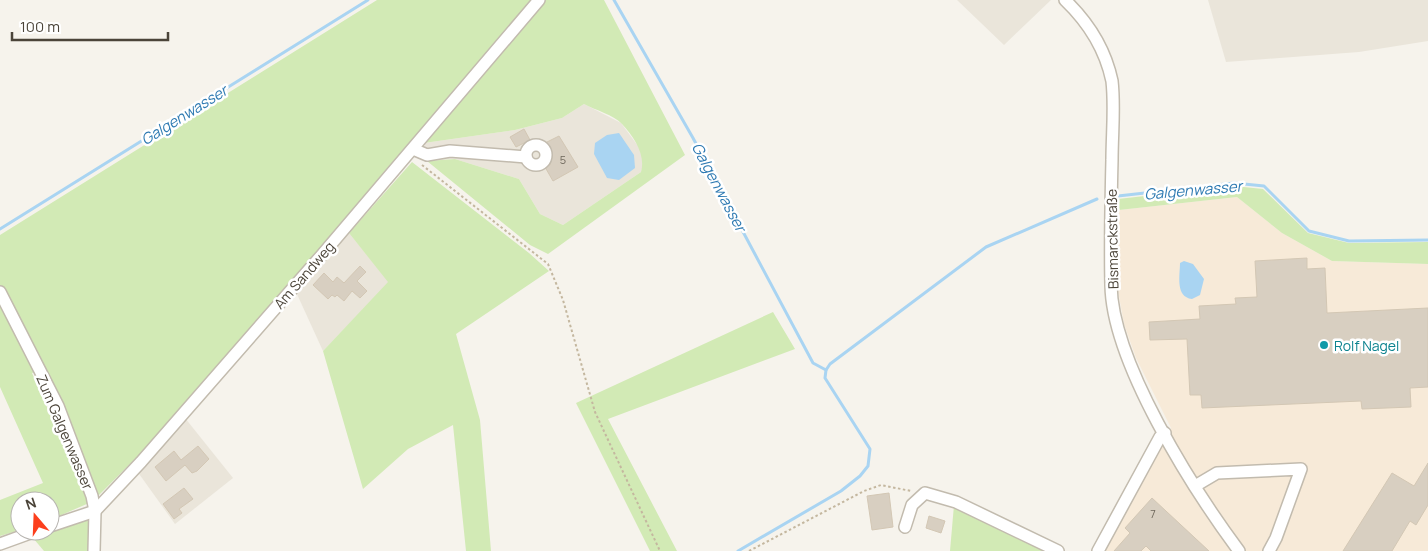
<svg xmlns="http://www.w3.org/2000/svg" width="1428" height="551" viewBox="0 0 1428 551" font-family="Manrope,sans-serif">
  <rect width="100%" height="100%" fill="#f6f3ec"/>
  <g fill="#eae5da">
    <polygon points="957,0 1051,0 1004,45"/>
    <polygon points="1208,0 1428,0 1428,41 1359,52 1226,62"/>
    <polygon points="584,104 621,123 641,150 644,162 641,172 563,225 540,214 519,179 455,159 427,161 424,143 515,130 562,118"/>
    <polygon points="349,233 389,282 323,351 296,292"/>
    <polygon points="185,418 233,478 175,524 137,471"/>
  </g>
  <polygon fill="#f7ead8" points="1237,197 1282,233 1332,261 1428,264 1428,551 1104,551 1171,428 1136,358 1124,324 1117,285 1119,210"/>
  <g fill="#d2eab5">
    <polygon points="377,0 533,0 172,422 92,502 36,372 32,373 89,503 50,520 50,501 20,501 20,530 0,536 0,500 43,483 0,387 0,235"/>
    <path d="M 546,0 L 604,0 L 685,155 L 548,254 L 530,245 L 427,161 L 455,159 L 519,179 L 540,214 L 563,225 L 641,172 C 646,155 634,137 622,124 C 614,115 595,110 584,104 L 562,118 L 515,130 L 424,143 Z"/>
    <polygon points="412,162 529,253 549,271 456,334 480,420 491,551 466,551 453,425 408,449 363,489 323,351 388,282 349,233"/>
    <polygon points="1234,186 1263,189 1308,233 1349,243 1428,242 1428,264 1332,261 1282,233 1237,197 1119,210 1118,199"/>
    <polygon points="773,312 795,349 608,419 677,551 650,551 576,403"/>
    <polygon points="954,505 1052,551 950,551"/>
    <polygon points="88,518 88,551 44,551 33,538"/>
  </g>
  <g fill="#a9d4f2">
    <polygon points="619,133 634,155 635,168 619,180 607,178 594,154 595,143 607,135"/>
    <path d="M 1184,261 L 1193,264 L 1204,279 L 1200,295 L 1192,299 C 1175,297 1180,275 1180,263 Z"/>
  </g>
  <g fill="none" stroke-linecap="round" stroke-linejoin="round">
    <g stroke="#a9d4f2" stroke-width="3">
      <polyline points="614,0 693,138 813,363 826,370"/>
      <polyline points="1118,196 1234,183 1264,186 1309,231 1349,241 1428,240"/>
      <polyline points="0,229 368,0"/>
      <polyline points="738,551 841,491 860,476 868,466 870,449 825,378 826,370 830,364 986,247 1097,199"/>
    </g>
  </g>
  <g fill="#d8cfc1" stroke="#d3c7b4">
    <polygon points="524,129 530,140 516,147 510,137"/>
    <polygon points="559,136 578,167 553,181 545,167 550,165 552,156 545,143"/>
    <polygon points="1307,258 1307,269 1325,268 1327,313 1428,308 1428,387 1410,388 1411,407 1362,409 1361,401 1202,408 1201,395 1190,395 1187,339 1150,340 1149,322 1200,319 1199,306 1236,304 1235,298 1257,297 1255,261"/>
    <polygon points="360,266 366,272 357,281 367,291 360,298 352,291 344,301 337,295 335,297 332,295 328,299 313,285 324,273 333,282 337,277 344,283"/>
    <polygon points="198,446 209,459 197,471 192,473 185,465 166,481 155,467 174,451 181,460"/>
    <polygon points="1428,463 1428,505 1416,525 1410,521 1392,551 1343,551 1392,473 1414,486"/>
    <polygon points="184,488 193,499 179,509 182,513 174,519 163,504"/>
    <polygon points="889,493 893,527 872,530 867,496"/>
    <polygon points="1152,498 1209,551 1151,551 1146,546 1141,551 1114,551 1130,533 1125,528"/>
    <polygon points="929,516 945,521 941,533 926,528"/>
  </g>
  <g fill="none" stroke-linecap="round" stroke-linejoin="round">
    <defs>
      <g id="minor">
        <path d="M 1065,0 C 1089,23 1105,48 1112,81 C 1115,107 1112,134 1112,160 C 1111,201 1110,243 1111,285 C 1112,362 1193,489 1239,551"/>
        <circle cx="536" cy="155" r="10"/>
        <polyline points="413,149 427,155 450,151 526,157"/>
        <polyline points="0,292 58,406 92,496 95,511 94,551"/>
        <polyline points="1195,486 1217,473 1301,469 1276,538 1269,551"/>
        <polyline points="50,526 95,511 141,462 321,256 539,0"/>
        <polyline points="905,527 912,505 925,493 956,502 1058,551"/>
        <polyline points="0,544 36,531"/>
        <polyline points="1098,551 1160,437 1165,433"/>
      </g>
    </defs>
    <use href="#minor" stroke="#c2bbae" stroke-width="14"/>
    <g stroke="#c4b79f" stroke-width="2" stroke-dasharray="2.5 2.5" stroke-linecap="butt">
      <polyline points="422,165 548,264 563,300 595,412 660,551"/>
      <polyline points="749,551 864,491 881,485 911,491"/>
    </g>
    <use href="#minor" stroke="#fff" stroke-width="11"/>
  </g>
  <circle fill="#0f9aa8" stroke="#fff" stroke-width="2" cx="1324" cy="345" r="5"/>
  <g text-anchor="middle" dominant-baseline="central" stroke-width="5" stroke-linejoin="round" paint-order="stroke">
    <g font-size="11" fill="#6e675b">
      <text x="563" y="159">5</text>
      <text x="1153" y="513">7</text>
    </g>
    <g font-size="14" fill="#4b4439" stroke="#fff">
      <text transform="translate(1112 239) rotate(-91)">Bismarckstraße</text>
      <text transform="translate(304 275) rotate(-49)">Am Sandweg</text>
      <text transform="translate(65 432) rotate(67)">Zum Galgenwasser</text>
    </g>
    <g font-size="14" fill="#0d838f" stroke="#fff" text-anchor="start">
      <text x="1334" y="345">Rolf Nagel</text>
    </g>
    <g font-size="15" font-style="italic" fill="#2e7ab2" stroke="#fff">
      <text transform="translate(184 115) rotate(-32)">Galgenwasser</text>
      <text transform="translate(719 187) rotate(62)">Galgenwasser</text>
      <text transform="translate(1193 190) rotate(-5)">Galgenwasser</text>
    </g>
  </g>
  <g transform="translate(35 516) rotate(341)"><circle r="24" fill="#ffffff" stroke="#b7b4b0"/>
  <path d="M0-4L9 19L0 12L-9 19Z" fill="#fc3f1d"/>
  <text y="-8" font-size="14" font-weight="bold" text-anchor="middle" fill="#4b4439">N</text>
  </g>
  <path d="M12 32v8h156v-8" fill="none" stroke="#4b4439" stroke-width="2.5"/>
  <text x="20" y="32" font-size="15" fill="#4b4439" stroke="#ffffff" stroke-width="4" paint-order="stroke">100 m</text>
</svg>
